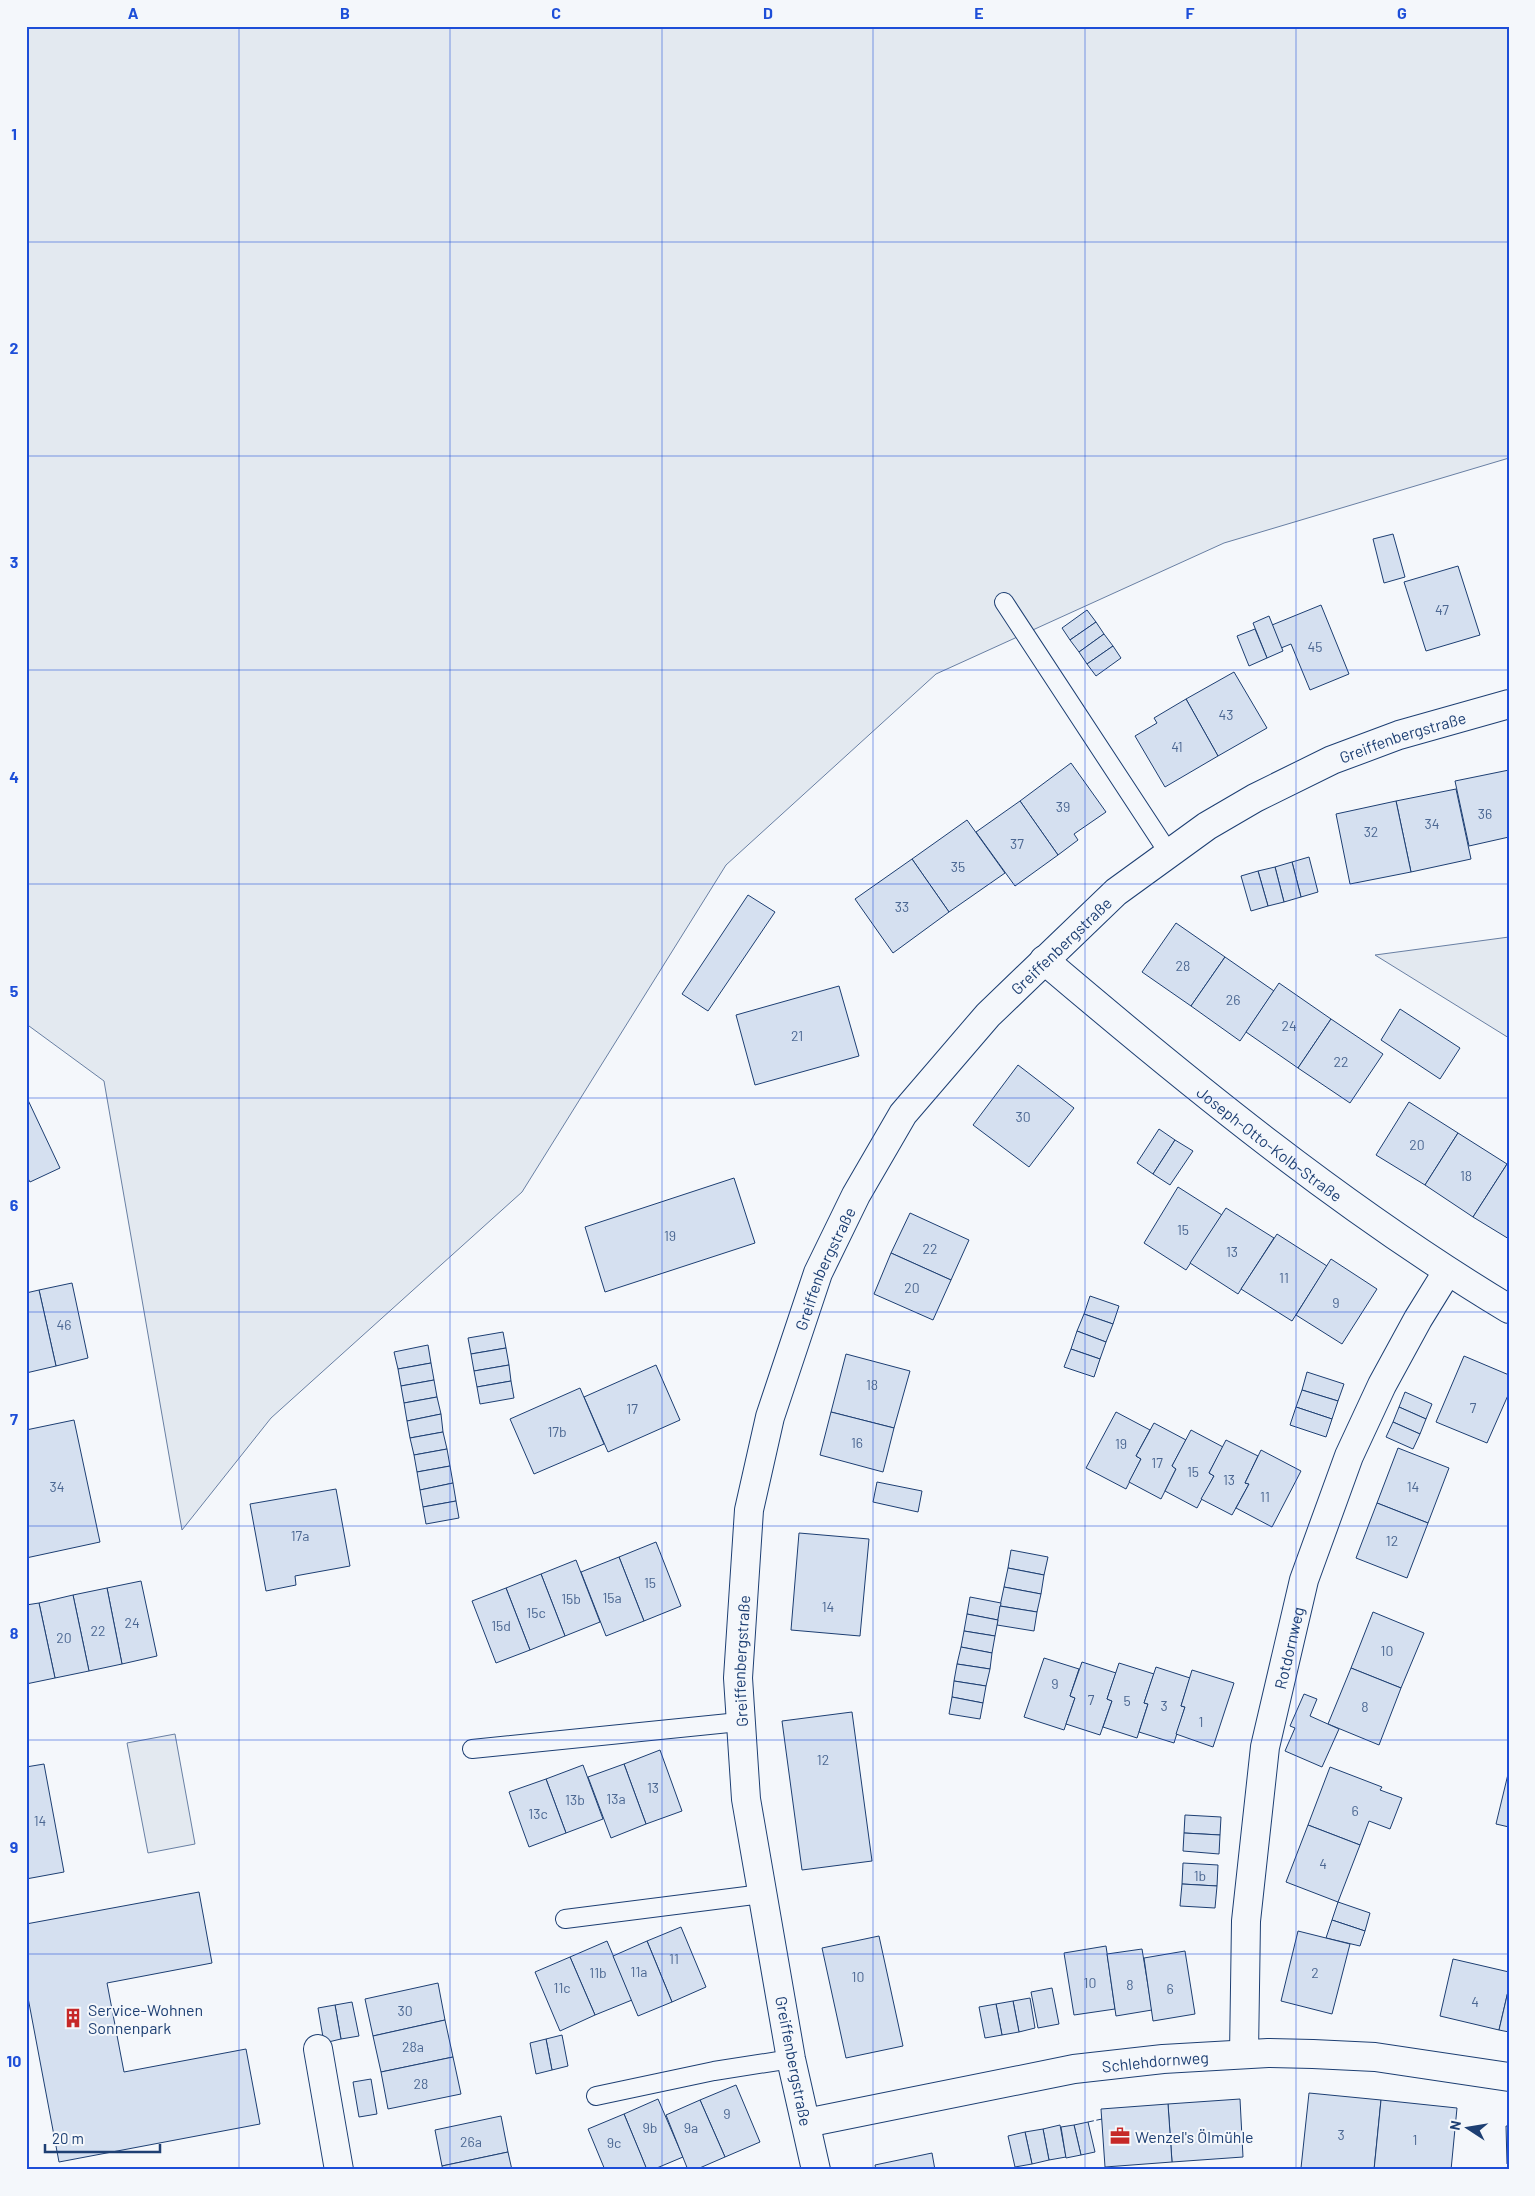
<svg xmlns="http://www.w3.org/2000/svg" width="1535" height="2196" viewBox="0 0 1535 2196" font-family="Barlow,sans-serif">
  <rect width="100%" height="100%" fill="#f4f7fb"/>
  <g fill="#e3e9f0" stroke="#687fa3">
    <polygon points="26,26 1509,26 1509,458 1224,543 936,674 726,865 522,1192 271,1418 182,1530 104,1081 29,1026 26,1026"/>
    <polygon points="1509,937 1509,1038 1375,955"/>
    <polygon points="175,1734 195,1844 148,1853 127,1743"/>
  </g>
  <g fill="#d5e0f0" stroke="#1d3f73">
    <polygon points="1393,534 1405,577 1384,583 1373,539"/>
    <polygon points="1458,566 1480,635 1426,651 1404,582"/>
    <polygon points="1321,605 1349,674 1310,690 1291,644 1281,648 1272,625"/>
    <polygon points="1087,610 1096,622 1070,640 1062,628"/>
    <polygon points="1269,616 1283,651 1267,658 1253,623"/>
    <polygon points="1096,622 1104,634 1079,652 1070,640"/>
    <polygon points="1255,629 1267,658 1249,666 1237,636"/>
    <polygon points="1104,634 1113,646 1087,664 1079,652"/>
    <polygon points="1113,646 1121,658 1096,676 1087,664"/>
    <polygon points="1234,672 1267,728 1218,756 1186,699"/>
    <polygon points="1186,699 1218,756 1165,787 1135,736 1157,723 1154,718"/>
    <polygon points="1071,763 1106,812 1074,834 1078,840 1058,855 1020,801"/>
    <polygon points="1509,770 1509,837 1469,846 1455,781"/>
    <polygon points="1456,789 1471,859 1411,872 1396,801"/>
    <polygon points="1020,801 1058,855 1015,886 976,832"/>
    <polygon points="1396,801 1411,872 1350,884 1336,814"/>
    <polygon points="967,820 1005,873 949,912 912,859"/>
    <polygon points="1309,857 1318,892 1301,897 1292,862"/>
    <polygon points="912,859 949,912 893,953 855,899"/>
    <polygon points="1292,862 1301,897 1284,902 1275,867"/>
    <polygon points="1275,867 1284,902 1268,906 1258,871"/>
    <polygon points="1258,871 1268,906 1251,911 1241,876"/>
    <polygon points="748,895 775,912 708,1011 682,994"/>
    <polygon points="1176,923 1225,957 1191,1006 1142,972"/>
    <polygon points="1225,957 1274,991 1240,1041 1191,1006"/>
    <polygon points="1279,983 1331,1019 1298,1068 1246,1032"/>
    <polygon points="839,986 859,1056 755,1085 736,1015"/>
    <polygon points="1400,1009 1460,1048 1440,1079 1381,1040"/>
    <polygon points="1331,1019 1383,1054 1350,1103 1298,1068"/>
    <polygon points="1018,1065 1074,1108 1029,1167 973,1125"/>
    <polygon points="27,1098 60,1168 30,1182 26,1175"/>
    <polygon points="1409,1102 1458,1133 1425,1185 1376,1155"/>
    <polygon points="1159,1129 1175,1140 1153,1174 1137,1163"/>
    <polygon points="1458,1133 1507,1164 1473,1217 1425,1185"/>
    <polygon points="1175,1140 1193,1151 1170,1185 1153,1174"/>
    <polygon points="1509,1161 1509,1239 1473,1217"/>
    <polygon points="734,1178 755,1243 605,1292 585,1227"/>
    <polygon points="1178,1187 1222,1215 1186,1270 1144,1243"/>
    <polygon points="1226,1208 1274,1238 1238,1294 1190,1263"/>
    <polygon points="910,1213 969,1240 951,1280 891,1253"/>
    <polygon points="1277,1234 1327,1266 1292,1321 1241,1289"/>
    <polygon points="891,1253 951,1280 933,1320 874,1294"/>
    <polygon points="1331,1259 1377,1289 1342,1344 1296,1315"/>
    <polygon points="72,1283 88,1358 56,1366 39,1290"/>
    <polygon points="39,1290 56,1366 26,1373 26,1293"/>
    <polygon points="1090,1296 1119,1306 1113,1324 1084,1314"/>
    <polygon points="1084,1314 1113,1324 1106,1342 1077,1331"/>
    <polygon points="1077,1331 1106,1342 1100,1359 1071,1349"/>
    <polygon points="503,1332 506,1348 471,1354 468,1338"/>
    <polygon points="428,1345 431,1363 398,1369 394,1352"/>
    <polygon points="506,1348 509,1365 474,1371 471,1354"/>
    <polygon points="1071,1349 1100,1359 1094,1377 1064,1367"/>
    <polygon points="846,1354 910,1371 894,1428 831,1412"/>
    <polygon points="1464,1356 1509,1375 1509,1393 1487,1443 1436,1422"/>
    <polygon points="431,1363 434,1380 401,1386 398,1369"/>
    <polygon points="509,1365 511,1381 477,1387 474,1371"/>
    <polygon points="656,1365 680,1420 608,1452 584,1397"/>
    <polygon points="1307,1372 1344,1384 1338,1401 1302,1390"/>
    <polygon points="434,1380 437,1397 404,1403 401,1386"/>
    <polygon points="511,1381 514,1398 480,1404 477,1387"/>
    <polygon points="580,1388 604,1444 534,1474 510,1419"/>
    <polygon points="1302,1390 1338,1401 1332,1419 1296,1407"/>
    <polygon points="1405,1392 1432,1404 1426,1419 1399,1407"/>
    <polygon points="437,1397 441,1414 407,1421 404,1403"/>
    <polygon points="1296,1407 1332,1419 1326,1437 1290,1425"/>
    <polygon points="1399,1407 1426,1419 1420,1434 1393,1422"/>
    <polygon points="831,1412 894,1428 883,1472 820,1455"/>
    <polygon points="1116,1412 1150,1430 1136,1456 1141,1459 1126,1489 1086,1468"/>
    <polygon points="441,1414 443,1432 410,1438 407,1421"/>
    <polygon points="74,1420 100,1542 26,1558 26,1430"/>
    <polygon points="1393,1422 1420,1434 1413,1449 1386,1437"/>
    <polygon points="1154,1423 1186,1440 1172,1466 1176,1469 1161,1499 1129,1482 1141,1459 1136,1456"/>
    <polygon points="1191,1430 1223,1447 1209,1473 1214,1476 1197,1508 1165,1491 1176,1469 1172,1466"/>
    <polygon points="443,1432 447,1449 414,1455 410,1438"/>
    <polygon points="1226,1440 1258,1456 1245,1483 1249,1484 1232,1515 1201,1499 1214,1476 1209,1473"/>
    <polygon points="1398,1448 1449,1468 1428,1523 1377,1503"/>
    <polygon points="447,1449 450,1466 417,1472 414,1455"/>
    <polygon points="1261,1450 1301,1471 1272,1527 1236,1508 1249,1484 1245,1483"/>
    <polygon points="450,1466 453,1483 420,1490 417,1472"/>
    <polygon points="877,1482 922,1491 918,1512 873,1502"/>
    <polygon points="453,1483 456,1501 423,1507 420,1490"/>
    <polygon points="336,1489 350,1566 295,1576 296,1585 266,1591 250,1504"/>
    <polygon points="456,1501 459,1518 426,1524 423,1507"/>
    <polygon points="1377,1503 1428,1523 1407,1578 1356,1558"/>
    <polygon points="799,1533 869,1539 860,1636 791,1630"/>
    <polygon points="656,1542 681,1606 644,1621 619,1557"/>
    <polygon points="1011,1550 1048,1557 1044,1575 1008,1568"/>
    <polygon points="619,1557 644,1621 606,1636 581,1572"/>
    <polygon points="576,1560 600,1622 565,1636 541,1574"/>
    <polygon points="1008,1568 1044,1575 1041,1594 1004,1587"/>
    <polygon points="541,1574 565,1636 530,1650 506,1588"/>
    <polygon points="141,1581 157,1656 122,1664 107,1588"/>
    <polygon points="1004,1587 1041,1594 1037,1612 1000,1606"/>
    <polygon points="107,1588 122,1664 89,1671 73,1595"/>
    <polygon points="506,1588 530,1650 496,1663 472,1601"/>
    <polygon points="73,1595 89,1671 55,1678 39,1603"/>
    <polygon points="970,1597 1001,1603 998,1620 967,1614"/>
    <polygon points="39,1603 55,1678 26,1684 26,1605"/>
    <polygon points="1000,1606 1037,1612 1034,1631 997,1625"/>
    <polygon points="1373,1612 1424,1633 1401,1688 1351,1668"/>
    <polygon points="967,1614 998,1620 995,1636 964,1631"/>
    <polygon points="964,1631 995,1636 992,1653 961,1647"/>
    <polygon points="961,1647 992,1653 990,1669 957,1664"/>
    <polygon points="1044,1658 1079,1669 1070,1696 1075,1698 1064,1730 1024,1717"/>
    <polygon points="1082,1662 1116,1673 1107,1699 1112,1701 1100,1735 1066,1724 1075,1698 1070,1696"/>
    <polygon points="1119,1663 1154,1674 1144,1703 1148,1704 1137,1738 1103,1727 1112,1701 1107,1699"/>
    <polygon points="957,1664 990,1669 986,1686 954,1681"/>
    <polygon points="1156,1667 1190,1678 1181,1706 1185,1707 1174,1743 1139,1732 1148,1704 1144,1703"/>
    <polygon points="1351,1668 1401,1688 1379,1745 1328,1724"/>
    <polygon points="1192,1670 1234,1683 1213,1747 1176,1734 1185,1707 1181,1706"/>
    <polygon points="954,1681 986,1686 983,1703 952,1697"/>
    <polygon points="1304,1694 1317,1699 1310,1716 1339,1729 1322,1767 1285,1751 1295,1728 1290,1726"/>
    <polygon points="952,1697 983,1703 980,1719 949,1714"/>
    <polygon points="852,1712 872,1861 802,1870 782,1721"/>
    <polygon points="660,1750 682,1811 646,1824 624,1764"/>
    <polygon points="44,1764 64,1872 26,1879 26,1767"/>
    <polygon points="624,1764 646,1824 611,1838 588,1777"/>
    <polygon points="583,1765 603,1819 566,1833 546,1779"/>
    <polygon points="1330,1767 1382,1787 1380,1790 1402,1798 1390,1829 1369,1821 1360,1845 1308,1825"/>
    <polygon points="1509,1770 1509,1827 1496,1824"/>
    <polygon points="546,1779 566,1833 529,1847 509,1792"/>
    <polygon points="1185,1815 1221,1817 1220,1835 1184,1833"/>
    <polygon points="1308,1825 1360,1845 1338,1902 1286,1882"/>
    <polygon points="1184,1833 1220,1835 1219,1854 1183,1851"/>
    <polygon points="1183,1863 1218,1865 1217,1886 1182,1884"/>
    <polygon points="1182,1884 1217,1886 1215,1908 1180,1906"/>
    <polygon points="199,1892 212,1963 107,1983 124,2072 246,2049 260,2124 59,2162 26,1987 26,1924"/>
    <polygon points="1338,1902 1370,1913 1365,1931 1332,1920"/>
    <polygon points="1332,1920 1365,1931 1360,1946 1326,1938"/>
    <polygon points="681,1927 706,1987 672,2002 647,1941"/>
    <polygon points="1298,1931 1350,1944 1332,2014 1281,2001"/>
    <polygon points="879,1936 903,2046 846,2058 822,1948"/>
    <polygon points="607,1941 632,2000 595,2015 570,1957"/>
    <polygon points="647,1941 672,2002 638,2016 613,1956"/>
    <polygon points="1106,1946 1115,2009 1074,2015 1064,1953"/>
    <polygon points="1142,1949 1152,2010 1116,2016 1107,1954"/>
    <polygon points="1185,1951 1195,2014 1153,2021 1144,1958"/>
    <polygon points="570,1957 595,2015 560,2031 535,1972"/>
    <polygon points="1453,1959 1509,1972 1509,1987 1499,2030 1440,2016"/>
    <polygon points="438,1983 445,2020 373,2036 365,1999"/>
    <polygon points="1509,1987 1509,2032 1499,2030"/>
    <polygon points="1052,1988 1059,2024 1038,2028 1031,1992"/>
    <polygon points="1030,1998 1035,2028 1019,2032 1013,2001"/>
    <polygon points="1013,2001 1019,2032 1002,2035 996,2004"/>
    <polygon points="352,2002 359,2036 341,2039 335,2005"/>
    <polygon points="996,2004 1002,2035 985,2038 979,2007"/>
    <polygon points="335,2005 341,2039 324,2043 318,2008"/>
    <polygon points="445,2020 453,2057 381,2072 373,2036"/>
    <polygon points="562,2035 568,2066 552,2070 546,2039"/>
    <polygon points="546,2039 552,2070 536,2074 530,2043"/>
    <polygon points="453,2057 461,2094 388,2109 381,2072"/>
    <polygon points="371,2079 377,2114 359,2117 353,2082"/>
    <polygon points="736,2085 760,2142 725,2157 700,2100"/>
    <polygon points="1309,2093 1381,2100 1374,2170 1301,2168"/>
    <polygon points="658,2099 683,2157 652,2170 647,2170 624,2114"/>
    <polygon points="1240,2099 1243,2157 1172,2162 1168,2104"/>
    <polygon points="700,2100 725,2157 695,2170 688,2170 666,2115"/>
    <polygon points="1381,2100 1457,2108 1451,2170 1374,2170"/>
    <polygon points="1168,2104 1172,2162 1105,2167 1101,2109"/>
    <polygon points="624,2114 641,2155 647,2170 605,2170 588,2129"/>
    <polygon points="501,2116 508,2152 442,2166 435,2130"/>
    <polygon points="1088,2122 1095,2152 1081,2155 1074,2125"/>
    <polygon points="1060,2125 1066,2157 1049,2160 1043,2129"/>
    <polygon points="1074,2125 1081,2155 1066,2158 1061,2127"/>
    <polygon points="1506,2126 1509,2126 1509,2164 1507,2164"/>
    <polygon points="1043,2129 1049,2160 1032,2164 1025,2132"/>
    <polygon points="1025,2132 1032,2164 1015,2167 1008,2136"/>
    <polygon points="508,2152 512,2170 443,2170 442,2166"/>
    <polygon points="932,2153 935,2170 876,2170 875,2165"/>
  </g>
  <g fill="none" stroke-linecap="round" stroke-linejoin="round">
    <defs>
      <g id="service">
        <polyline points="1004,602 1168,852"/>
        <polyline points="472,1749 739,1722"/>
        <polyline points="565,1919 762,1894"/>
        <polyline points="596,2096 714,2071 791,2059"/>
      </g>
      <g id="minor">
        <path id="s1" d="M 1044,960 C 1191,1085 1343,1209 1509,1309"/>
        <polyline points="318,2049 339,2170"/>
        <path id="s2" d="M 1244,2054 L 1246,1921 L 1265,1747 L 1304,1580 L 1349,1456 L 1382,1385 L 1418,1319 L 1447,1272"/>
        <path id="s3" d="M 806,2123 L 1074,2069 L 1163,2059 L 1268,2053 L 1313,2054 L 1375,2057 L 1509,2077"/>
        <path id="s4" d="M 816,2170 L 791,2059 L 746,1799 L 738,1678 L 749,1510 L 770,1417 L 818,1273 L 856,1195 L 903,1114 L 988,1015 L 1116,892 L 1207,826 L 1255,798 L 1332,760 L 1399,735 L 1509,704"/>
      </g>
    </defs>
    <use href="#service" stroke="#1d3f73" stroke-width="20"/>
    <use href="#minor" stroke="#1d3f73" stroke-width="30"/>
    <use href="#service" stroke="#f4f7fb" stroke-width="18"/>
    <use href="#minor" stroke="#f4f7fb" stroke-width="28"/>
    <polyline stroke="#1d3f73" stroke-width="1" stroke-dasharray="6 2.5" stroke-linecap="butt" points="1088,2122 1102,2119"/>
  </g>
  <path fill="none" stroke="#1d4ed8" stroke-width="1" stroke-opacity="0.55" d="M 239,26 L 239,2170M 450,26 L 450,2170M 662,26 L 662,2170M 873,26 L 873,2170M 1085,26 L 1085,2170M 1296,26 L 1296,2170M 26,242 L 1509,242M 26,456 L 1509,456M 26,670 L 1509,670M 26,884 L 1509,884M 26,1098 L 1509,1098M 26,1312 L 1509,1312M 26,1526 L 1509,1526M 26,1740 L 1509,1740M 26,1954 L 1509,1954"/>
  <defs>
    <symbol id="building-bare" viewBox="-9 -9 18 18"><path d="M-4-6H4V6H1V3H-1V6H-4ZM-2.5-4.3h1.7v1.8h-1.7ZM.8-4.3h1.7v1.8H.8ZM-2.5-1h1.7V.8h-1.7ZM.8-1h1.7V.8H.8Z" fill="#c62828" stroke="#f4f7fb" stroke-width="2.5" paint-order="stroke"/></symbol>
    <symbol id="office-bare" viewBox="-9 -9 18 18"><path d="M-6-3h4V-5.5h4V-3h4V5H-6ZM-1-4.5V-3h2v-1.5ZM-6 0V1H6V0Z" fill="#c62828" stroke="#f4f7fb" stroke-width="2.5" paint-order="stroke"/></symbol>
  </defs>
  <g fill-rule="evenodd">
    <use href="#building-bare" x="59" y="2004" width="28" height="28"/>
    <use href="#office-bare" x="1106" y="2122" width="28" height="28"/>
  </g>
  <g text-anchor="middle" dominant-baseline="central" stroke-width="4" stroke-linejoin="round" paint-order="stroke">
    <g font-size="14" fill="#4b6792">
      <text x="1442" y="609">47</text>
      <text x="1315" y="646">45</text>
      <text x="1226" y="714">43</text>
      <text x="1177" y="746">41</text>
      <text x="1063" y="806">39</text>
      <text x="1485" y="813">36</text>
      <text x="1432" y="823">34</text>
      <text x="1371" y="831">32</text>
      <text x="1017" y="843">37</text>
      <text x="958" y="866">35</text>
      <text x="902" y="906">33</text>
      <text x="1183" y="965">28</text>
      <text x="1233" y="999">26</text>
      <text x="1289" y="1025">24</text>
      <text x="797" y="1035">21</text>
      <text x="1341" y="1061">22</text>
      <text x="1023" y="1116">30</text>
      <text x="1417" y="1144">20</text>
      <text x="1466" y="1175">18</text>
      <text x="1183" y="1229">15</text>
      <text x="670" y="1235">19</text>
      <text x="930" y="1248">22</text>
      <text x="1232" y="1251">13</text>
      <text x="1284" y="1277">11</text>
      <text x="912" y="1287">20</text>
      <text x="1336" y="1302">9</text>
      <text x="64" y="1324">46</text>
      <text x="872" y="1384">18</text>
      <text x="1473" y="1407">7</text>
      <text x="632" y="1408">17</text>
      <text x="557" y="1431">17b</text>
      <text x="857" y="1442">16</text>
      <text x="1121" y="1443">19</text>
      <text x="1157" y="1462">17</text>
      <text x="1193" y="1471">15</text>
      <text x="1229" y="1479">13</text>
      <text x="57" y="1486">34</text>
      <text x="1413" y="1486">14</text>
      <text x="1265" y="1496">11</text>
      <text x="300" y="1535">17a</text>
      <text x="1392" y="1540">12</text>
      <text x="650" y="1582">15</text>
      <text x="612" y="1597">15a</text>
      <text x="571" y="1598">15b</text>
      <text x="828" y="1606">14</text>
      <text x="536" y="1612">15c</text>
      <text x="132" y="1622">24</text>
      <text x="501" y="1625">15d</text>
      <text x="98" y="1630">22</text>
      <text x="64" y="1637">20</text>
      <text x="1387" y="1650">10</text>
      <text x="1055" y="1683">9</text>
      <text x="1091" y="1699">7</text>
      <text x="1127" y="1700">5</text>
      <text x="1164" y="1705">3</text>
      <text x="1365" y="1706">8</text>
      <text x="1201" y="1721">1</text>
      <text x="823" y="1759">12</text>
      <text x="653" y="1787">13</text>
      <text x="616" y="1798">13a</text>
      <text x="575" y="1799">13b</text>
      <text x="1355" y="1810">6</text>
      <text x="538" y="1813">13c</text>
      <text x="40" y="1820">14</text>
      <text x="1323" y="1863">4</text>
      <text x="1200" y="1875">1b</text>
      <text x="674" y="1958">11</text>
      <text x="639" y="1971">11a</text>
      <text x="598" y="1972">11b</text>
      <text x="1315" y="1972">2</text>
      <text x="858" y="1976">10</text>
      <text x="1090" y="1982">10</text>
      <text x="1130" y="1984">8</text>
      <text x="562" y="1987">11c</text>
      <text x="1170" y="1988">6</text>
      <text x="1475" y="2001">4</text>
      <text x="405" y="2010">30</text>
      <text x="413" y="2046">28a</text>
      <text x="421" y="2083">28</text>
      <text x="727" y="2113">9</text>
      <text x="650" y="2127">9b</text>
      <text x="691" y="2127">9a</text>
      <text x="1341" y="2134">3</text>
      <text x="1415" y="2139">1</text>
      <text x="471" y="2141">26a</text>
      <text x="614" y="2142">9c</text>
    </g>
    <g font-size="16" fill="#1d3f73" stroke="#f4f7fb">
      <text stroke="none"><textPath href="#s4" startOffset="1731">Greiffenbergstraße</textPath></text>
      <text stroke="none"><textPath href="#s4" startOffset="1326">Greiffenbergstraße</textPath></text>
      <text stroke="none"><textPath href="#s1" startOffset="291">Joseph-Otto-Kolb-Straße</textPath></text>
      <text stroke="none"><textPath href="#s4" startOffset="921">Greiffenbergstraße</textPath></text>
      <text stroke="none"><textPath href="#s2" startOffset="410">Rotdornweg</textPath></text>
      <text stroke="none"><textPath href="#s4" startOffset="516">Greiffenbergstraße</textPath></text>
      <text transform="translate(794 2061) rotate(79)">Greiffenbergstraße</text>
      <text stroke="none"><textPath href="#s3" startOffset="355">Schlehdornweg</textPath></text>
    </g>
    <g font-size="16" fill="#1d3f73" stroke="#f4f7fb" text-anchor="start">
      <text x="88" y="2009">Service-Wohnen<tspan x="88" dy="18">Sonnenpark</tspan></text>
      <text x="1135" y="2136">Wenzel's Ölmühle</text>
    </g>
  </g>
  <rect width="1535" height="2196" fill="none" stroke="#f4f7fb" stroke-width="55"/>
  <g transform="translate(1468 2128) rotate(282)" stroke="#f4f7fb" stroke-width="4" paint-order="stroke">
  <path d="M0-4L9 19L0 12L-9 19Z" fill="#1d3f73"/>
  <text y="-8" font-size="14" font-weight="bold" text-anchor="middle" fill="#1d3f73">N</text>
  </g>
  <path d="M45 2144v8h115v-8" fill="none" stroke="#1d3f73" stroke-width="2.5"/>
  <text x="52" y="2144" font-size="15" fill="#1d3f73" stroke="#f4f7fb" stroke-width="4" paint-order="stroke">20 m</text>
  <rect x="28" y="28" width="1480" height="2140" fill="none" stroke="#1d4ed8" stroke-width="2"/>
  <g font-size="16" text-anchor="middle" font-weight="bold" fill="#1d4ed8">
    <text x="133" y="19">A</text>
    <text x="345" y="19">B</text>
    <text x="556" y="19">C</text>
    <text x="768" y="19">D</text>
    <text x="979" y="19">E</text>
    <text x="1190" y="19">F</text>
    <text x="1402" y="19">G</text>
    <text x="14" y="140">1</text>
    <text x="14" y="354">2</text>
    <text x="14" y="568">3</text>
    <text x="14" y="783">4</text>
    <text x="14" y="997">5</text>
    <text x="14" y="1211">6</text>
    <text x="14" y="1425">7</text>
    <text x="14" y="1639">8</text>
    <text x="14" y="1853">9</text>
    <text x="14" y="2067">10</text>
  </g>
</svg>
